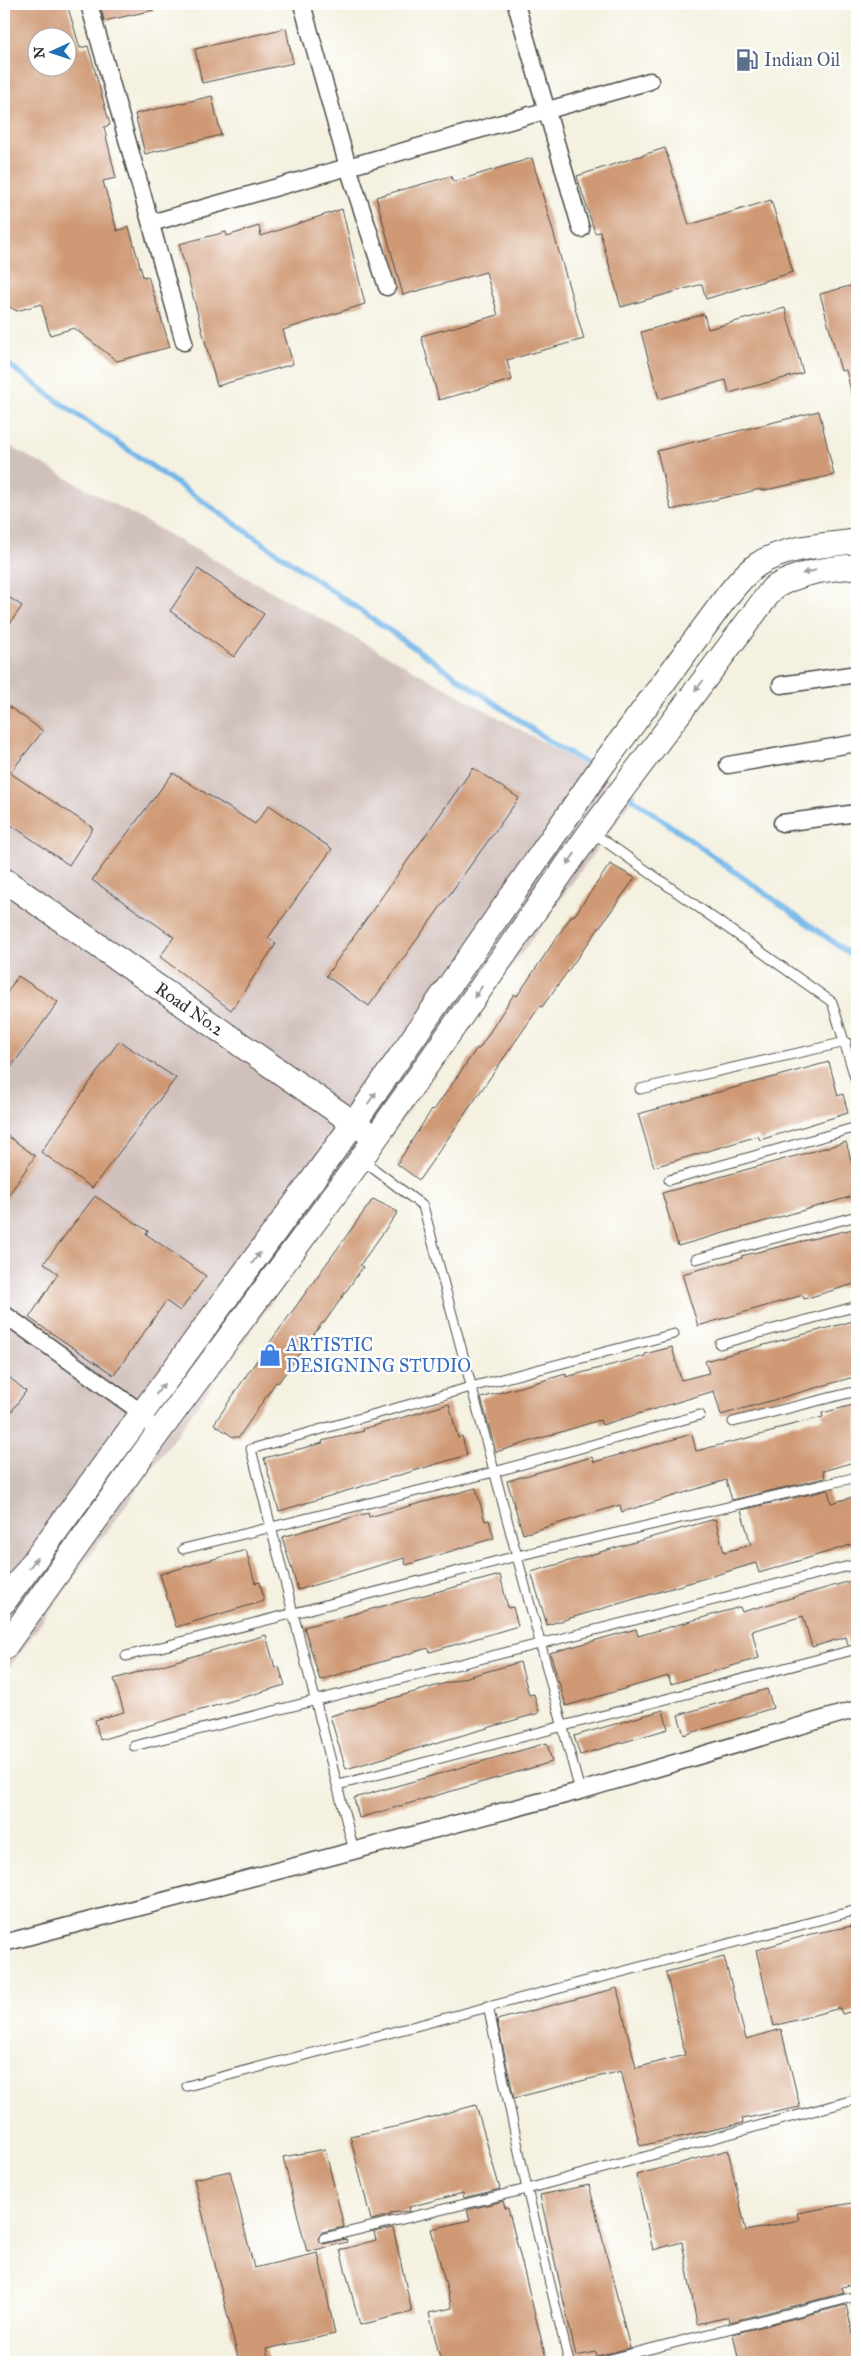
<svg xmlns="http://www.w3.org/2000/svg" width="861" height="2366" viewBox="0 0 861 2366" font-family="'IM FELL Great Primer',serif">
  <rect width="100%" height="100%" fill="#fff"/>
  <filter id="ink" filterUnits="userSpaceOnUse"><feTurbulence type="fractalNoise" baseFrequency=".02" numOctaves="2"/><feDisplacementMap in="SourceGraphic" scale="10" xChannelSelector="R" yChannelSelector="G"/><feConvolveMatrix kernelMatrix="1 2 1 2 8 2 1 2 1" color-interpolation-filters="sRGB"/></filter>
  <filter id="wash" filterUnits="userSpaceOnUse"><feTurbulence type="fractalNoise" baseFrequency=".0096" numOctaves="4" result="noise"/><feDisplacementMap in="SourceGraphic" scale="20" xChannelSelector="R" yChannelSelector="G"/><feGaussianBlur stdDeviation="1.12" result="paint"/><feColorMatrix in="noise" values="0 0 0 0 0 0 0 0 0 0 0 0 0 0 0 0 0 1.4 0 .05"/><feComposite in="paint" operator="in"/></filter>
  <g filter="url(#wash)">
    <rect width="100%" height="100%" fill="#f4f1e0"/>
    <polygon fill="#d0c0bc" points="4,443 636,794 4,1675"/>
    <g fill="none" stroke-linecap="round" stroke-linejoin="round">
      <g stroke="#74b7e9" stroke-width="5.5">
        <polyline points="4,361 62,404 555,745 589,765"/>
        <polyline points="629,796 857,959"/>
      </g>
    </g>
    <g id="blocks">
      <g fill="#cf9974" fill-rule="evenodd">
        <path d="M 4,4 L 67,4 L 80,48 L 88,46 L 110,125 L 104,127 L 116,178 L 103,181 L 117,231 L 129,227 L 143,277 L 148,276 L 170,347 L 117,361 L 74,328 L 50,335 L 41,304 L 17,311 L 4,304 ZM 38,38 L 68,38 L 68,68 L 38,68 Z"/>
        <polygon points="100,4 153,4 154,10 104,21"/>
        <polygon points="286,28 293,63 202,83 195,49"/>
        <polygon points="212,96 221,135 145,154 135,114"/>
        <polygon points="665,148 689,225 771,200 793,272 706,299 702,284 621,307 600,232 595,233 577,176"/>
        <polygon points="532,158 584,339 507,360 512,380 439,400 421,336 498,315 486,272 403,295 376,197 451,176 453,182"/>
        <polygon points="342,209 365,304 283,330 293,364 217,386 179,244 226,232 227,236 259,226 261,236"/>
        <polygon points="857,284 857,394 852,395 846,370 841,371 820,294"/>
        <polygon points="785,308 803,373 729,393 726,380 659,399 641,332 704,314 708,329"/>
        <polygon points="819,411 834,475 761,491 761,489 671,510 657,451"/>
        <polygon points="198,569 264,614 234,657 170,611"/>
        <polygon points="4,594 22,606 4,632"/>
        <polygon points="4,703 43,731 10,773 93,828 69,865 4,820"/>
        <polygon points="473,768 519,798 369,1006 326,976"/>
        <polygon points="173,773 255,824 269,805 332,849 268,938 276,944 231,1010 160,957 174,937 92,880"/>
        <polygon points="610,864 635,878 542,1007 540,1006 419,1180 397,1164 432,1109 434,1110 477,1048 479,1049 514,994 517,996 572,915 574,916"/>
        <polygon points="18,976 58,1002 4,1077 4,997"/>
        <polygon points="119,1041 176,1078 92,1188 41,1152"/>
        <polygon points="829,1062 838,1096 843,1094 848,1113 760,1140 758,1136 654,1167 638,1114"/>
        <polygon points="4,1133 35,1156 4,1202"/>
        <polygon points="846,1142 855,1175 857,1175 857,1195 678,1246 662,1193"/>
        <polygon points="95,1196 148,1231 146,1234 206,1276 180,1311 166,1301 114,1375 29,1318 58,1274 44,1263"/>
        <polygon points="373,1199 398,1212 360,1265 363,1267 324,1323 323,1322 278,1383 276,1382 239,1437 233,1437 214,1424 248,1373"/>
        <polygon points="857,1228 857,1247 853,1248 857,1265 857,1283 804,1299 803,1295 698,1326 682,1274 742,1258 741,1256"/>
        <polygon points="857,1320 857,1376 721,1415 714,1391 602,1425 600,1420 496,1452 481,1398 566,1374 566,1377 645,1356 645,1354 672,1347 681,1380 709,1373 705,1361"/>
        <polygon points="4,1373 26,1391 4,1422"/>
        <polygon points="449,1404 458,1438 462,1436 467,1455 279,1511 264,1458 323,1443 322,1441 364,1431 363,1429"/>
        <polygon points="857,1404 857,1461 823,1471 825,1478 732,1500 726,1480 622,1512 620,1505 523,1534 507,1481 592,1457 594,1462 692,1434 696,1451 775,1431 775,1429 823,1417 822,1413 826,1412"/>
        <polygon points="476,1488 485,1521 489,1520 494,1538 406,1565 404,1558 298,1590 282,1537 368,1513 369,1517"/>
        <polygon points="828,1490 831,1503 857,1496 857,1543 759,1573 756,1563 547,1625 531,1572 715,1519 724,1552 751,1545 741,1510"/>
        <polygon points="246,1550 255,1583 260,1582 264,1601 176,1627 160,1574"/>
        <polygon points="500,1575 508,1608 513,1607 518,1626 430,1652 428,1648 320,1680 304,1627"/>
        <polygon points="854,1580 857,1593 857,1643 848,1645 846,1637 812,1647 803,1616 752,1631 759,1658 671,1684 668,1676 566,1706 550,1653 636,1629 638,1636 740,1607 742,1612"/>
        <polygon points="266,1635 275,1668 279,1667 285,1685 100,1740 95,1720 124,1712 114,1679"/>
        <polygon points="520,1662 529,1695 534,1694 539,1713 346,1769 330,1716"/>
        <polygon points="767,1689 773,1708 684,1735 678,1715"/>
        <polygon points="663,1710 668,1729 580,1755 574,1736"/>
        <polygon points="547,1743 552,1762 359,1818 354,1798"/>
        <polygon points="857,1925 857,2010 842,2014 840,2008 774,2026 756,1950 811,1934"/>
        <polygon points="724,1957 746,2039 781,2029 800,2107 742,2119 743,2123 640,2146 621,2071 514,2098 497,2020 617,1988 636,2068 685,2055 666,1972"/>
        <polygon points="476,2105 500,2189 464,2198 463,2193 409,2207 410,2211 390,2213 391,2215 371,2220 350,2136 399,2126"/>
        <polygon points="325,2149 344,2227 322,2232 318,2239 323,2244 346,2239 347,2242 307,2252 283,2157"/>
        <polygon points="728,2150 746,2231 799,2220 797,2213 857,2202 857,2283 842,2287 844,2293 730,2322 729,2317 697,2324 682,2242 653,2250 636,2175"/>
        <polygon points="230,2171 254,2268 318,2253 335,2334 266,2349 269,2362 239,2362 194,2179"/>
        <polygon points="589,2185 630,2348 597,2356 596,2352 576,2356 540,2195"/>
        <polygon points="503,2201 505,2208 508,2208 547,2362 441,2362 429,2313 452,2308 431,2229 470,2220 467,2210"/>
        <polygon points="393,2228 412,2312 360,2325 340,2250 376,2240 374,2232"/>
        <polygon points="846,2305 857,2350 857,2362 739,2362 733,2334"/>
      </g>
    </g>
  </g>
  <g filter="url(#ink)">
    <use href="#blocks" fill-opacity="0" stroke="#494946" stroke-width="1"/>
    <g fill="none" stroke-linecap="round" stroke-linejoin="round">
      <defs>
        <g id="lane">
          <polyline points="592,832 832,1002 857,1084"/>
          <polyline points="640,1089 846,1042"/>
          <polyline points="362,1160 423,1206 580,1791"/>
          <polyline points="669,1180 857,1127"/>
          <polyline points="696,1259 857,1216"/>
          <polyline points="720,1344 857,1306"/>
          <polyline points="733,1422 857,1391"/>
          <polyline points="183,1549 494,1472 700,1415"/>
          <polyline points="126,1656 517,1556 857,1477"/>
          <polyline points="134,1746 857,1564"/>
          <polyline points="338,1785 857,1649"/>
          <polyline points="354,1851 251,1449 471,1387 674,1334"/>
          <polyline points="488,2006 527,2189 569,2362"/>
          <polyline points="187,2086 857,1910"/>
          <polyline points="324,2238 527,2189 857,2099"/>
          <polyline points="599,2362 857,2296"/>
        </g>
        <g id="street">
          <polyline points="89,4 184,342"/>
          <polyline points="302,4 348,167 387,287"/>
          <polyline points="516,4 581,229"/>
          <polyline points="151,223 650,81"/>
          <polyline points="781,685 857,674"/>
          <polyline points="728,765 857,743"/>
          <polyline points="782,823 857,813"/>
          <polyline points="4,1314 142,1413 147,1422"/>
          <polyline points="4,1943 580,1791 857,1709"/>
        </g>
        <g id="secondary">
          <path id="s1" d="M 4,880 L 368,1133"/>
          <path d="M 4,1602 L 354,1123 L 602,766 L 725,599 C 734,587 744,574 757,565 C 785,546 825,546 857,541"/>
          <path d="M 4,1648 L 156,1436 L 361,1159 L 591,831 L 773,588 C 800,572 826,569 857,566"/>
        </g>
      </defs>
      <use href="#lane" stroke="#494946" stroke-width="11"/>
      <use href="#street" stroke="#494946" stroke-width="19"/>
      <use href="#secondary" stroke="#494946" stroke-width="26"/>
      <use href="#lane" stroke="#fff" stroke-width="9"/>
      <use href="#street" stroke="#fff" stroke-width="16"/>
      <use href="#secondary" stroke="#fff" stroke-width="24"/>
    </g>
    <defs><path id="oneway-solid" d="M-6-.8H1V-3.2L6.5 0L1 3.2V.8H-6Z" transform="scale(1.25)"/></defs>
    <g fill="#a0a0a0">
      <use href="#oneway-solid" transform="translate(809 572) rotate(166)"/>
      <use href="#oneway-solid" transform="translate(699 686) rotate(127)"/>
      <use href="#oneway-solid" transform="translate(571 859) rotate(125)"/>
      <use href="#oneway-solid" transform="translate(478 992) rotate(125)"/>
      <use href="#oneway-solid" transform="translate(372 1098) rotate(-55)"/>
      <use href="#oneway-solid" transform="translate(256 1258) rotate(-54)"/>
      <use href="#oneway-solid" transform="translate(160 1389) rotate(-54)"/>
      <use href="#oneway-solid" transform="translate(33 1563) rotate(-54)"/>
    </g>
  </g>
  <defs>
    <symbol id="fuel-bare" viewBox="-9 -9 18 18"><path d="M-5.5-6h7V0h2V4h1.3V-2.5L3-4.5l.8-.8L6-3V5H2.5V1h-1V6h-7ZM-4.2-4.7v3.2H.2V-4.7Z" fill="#5c6f8a" stroke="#fff" stroke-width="2.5" paint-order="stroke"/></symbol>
    <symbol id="shop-bare" viewBox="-9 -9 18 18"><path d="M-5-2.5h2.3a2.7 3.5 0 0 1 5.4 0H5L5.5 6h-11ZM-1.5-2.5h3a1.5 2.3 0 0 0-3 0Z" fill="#3f7fe0" stroke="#fff" stroke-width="2.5" paint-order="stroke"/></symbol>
  </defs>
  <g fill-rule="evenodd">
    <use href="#fuel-bare" x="731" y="44" width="32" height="32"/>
    <use href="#shop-bare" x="254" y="1339" width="32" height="32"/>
  </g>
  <g text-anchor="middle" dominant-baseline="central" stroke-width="4.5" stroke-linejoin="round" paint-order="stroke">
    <g font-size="18" fill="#4e5e75" stroke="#fff" text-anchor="start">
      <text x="764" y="60">Indian Oil</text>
    </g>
    <g font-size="18" fill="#2b2b2b" stroke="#fff">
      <text stroke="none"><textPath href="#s1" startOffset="226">Road No.2</textPath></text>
    </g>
    <g font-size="18" fill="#366cbe" stroke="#fff" text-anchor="start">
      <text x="286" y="1345">ARTISTIC<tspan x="286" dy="21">DESIGNING STUDIO</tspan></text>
    </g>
  </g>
  <rect width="861" height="2366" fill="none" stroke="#fff" stroke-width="20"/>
  <g transform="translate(52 52) rotate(267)"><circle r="24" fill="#ffffff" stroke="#aaaaaa"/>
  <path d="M0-4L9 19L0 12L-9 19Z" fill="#1f6fb2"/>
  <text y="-8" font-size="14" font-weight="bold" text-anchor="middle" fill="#2b2b2b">N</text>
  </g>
</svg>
